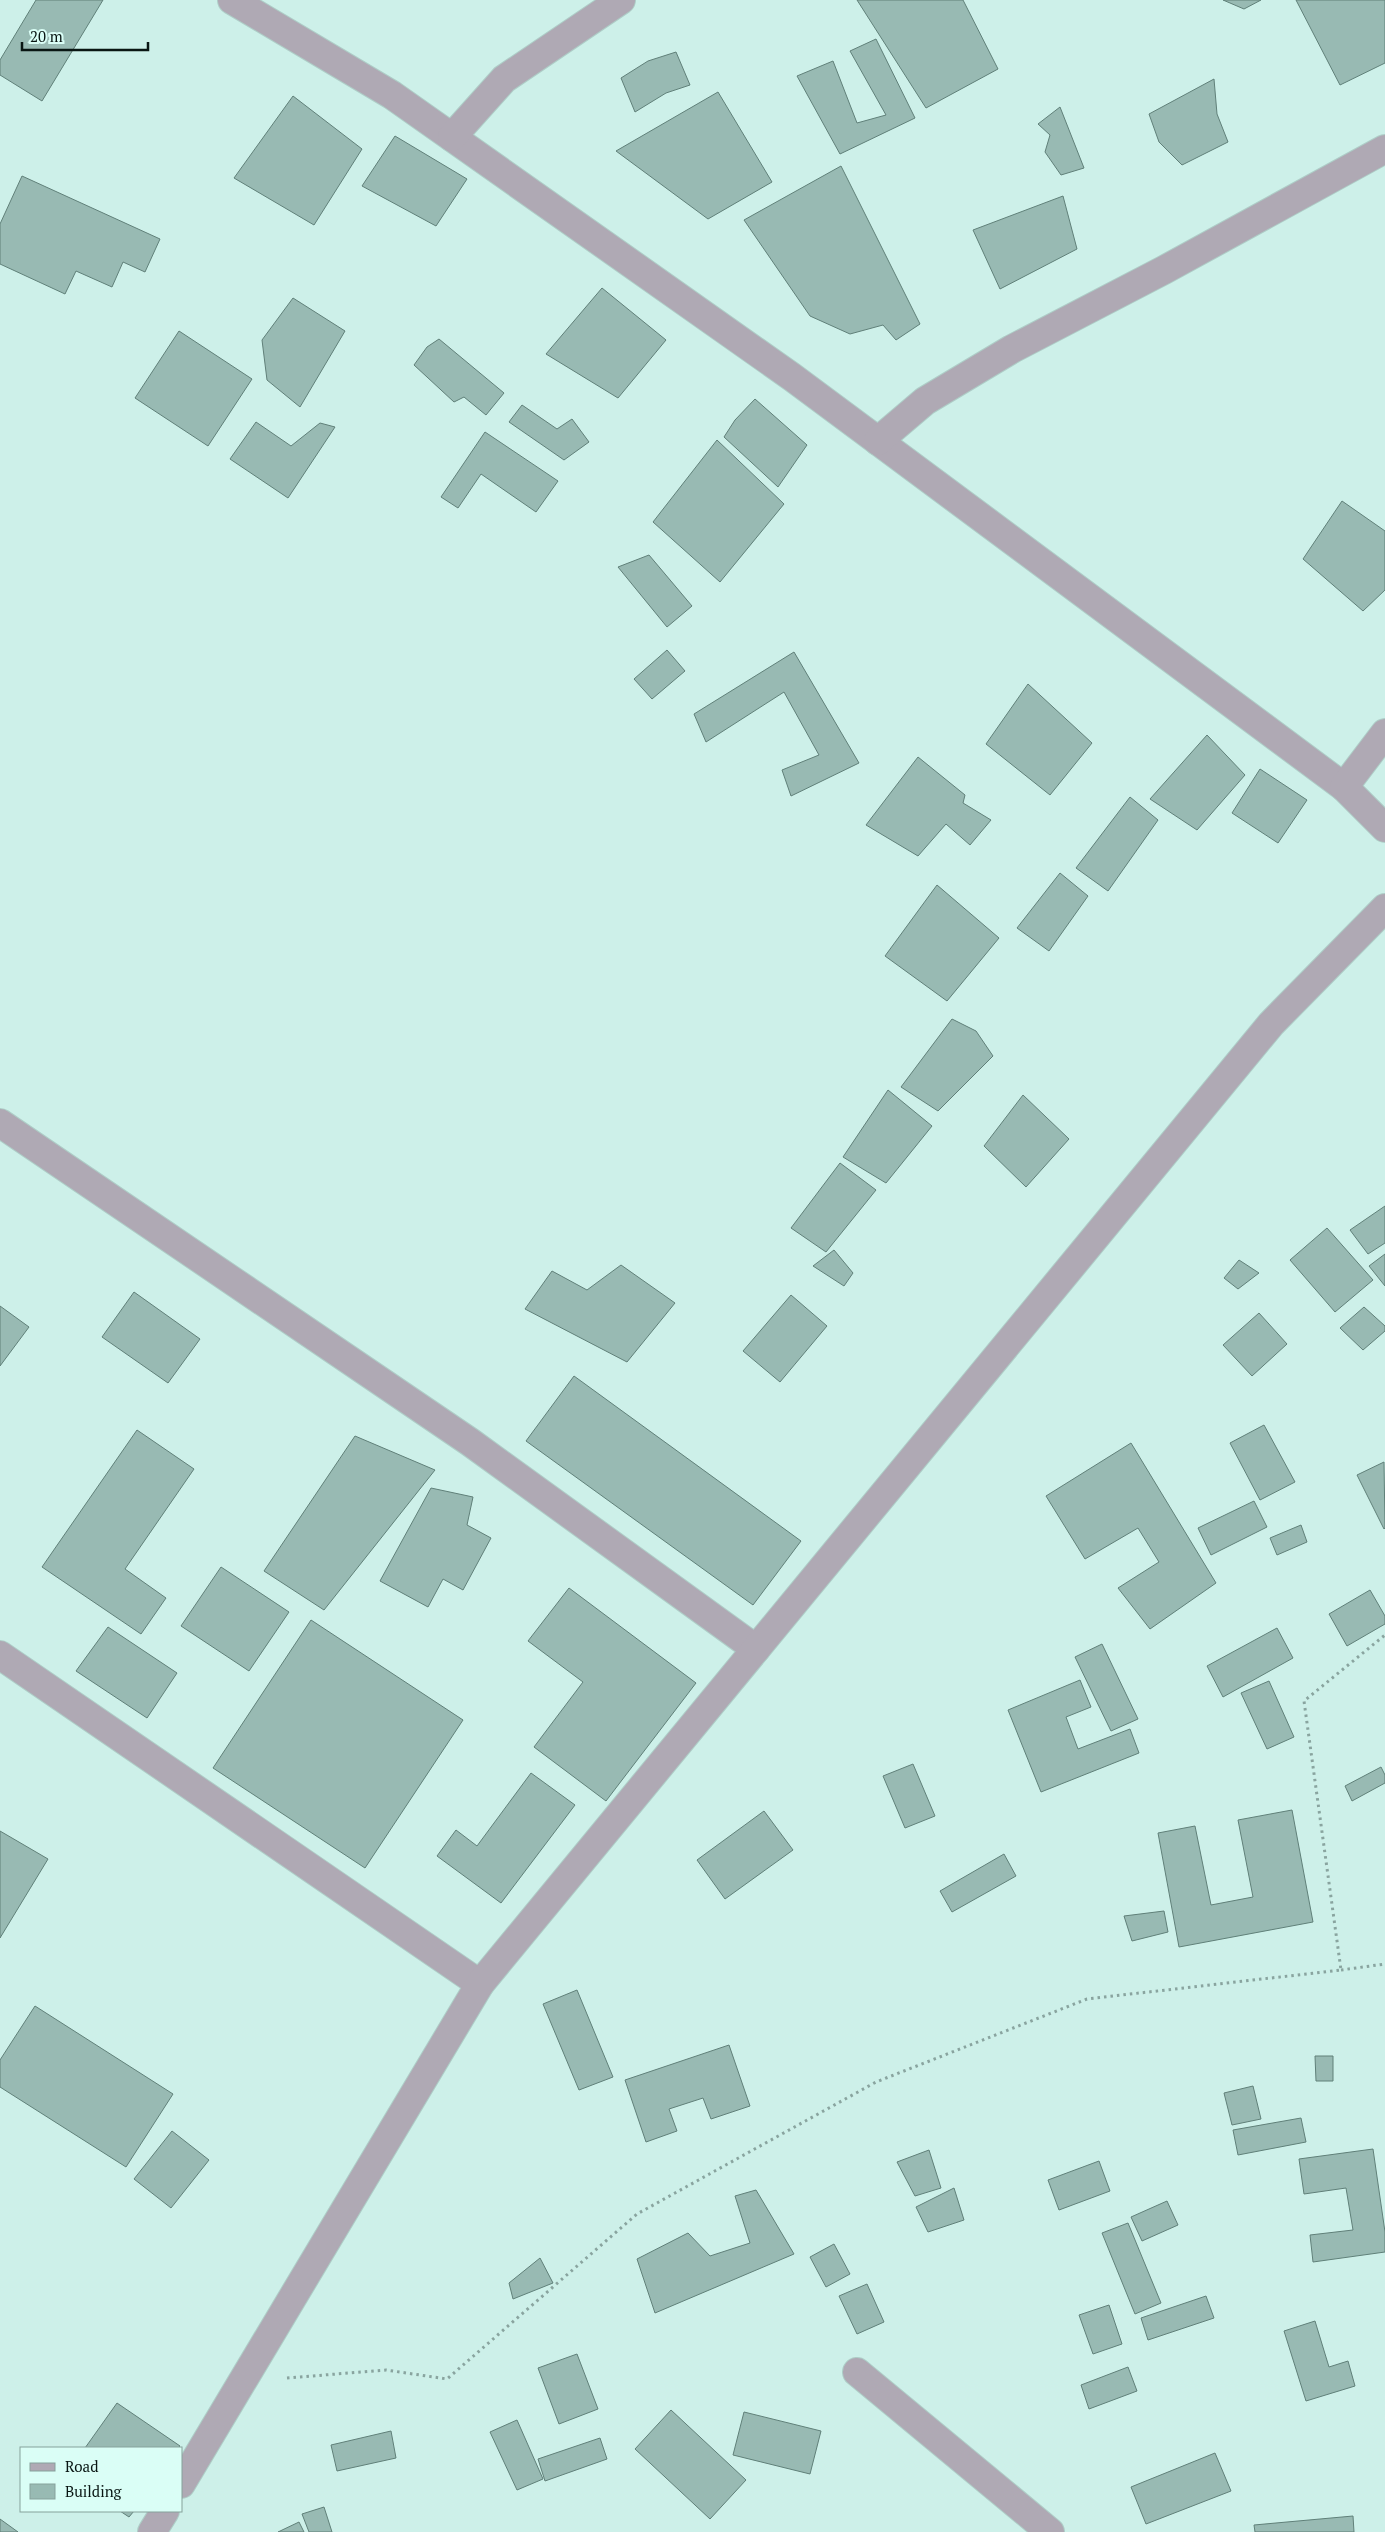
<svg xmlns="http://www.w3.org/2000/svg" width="1385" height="2532" viewBox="0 0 1385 2532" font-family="'PT Serif',serif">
  <rect width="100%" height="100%" fill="#cdf0e9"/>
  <g fill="#98bab3" stroke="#608079">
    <polygon points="36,0 103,0 42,101 0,75 0,60"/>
    <polygon points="857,0 963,0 998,69 926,108"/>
    <polygon points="1223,0 1261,0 1244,9"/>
    <polygon points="1296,0 1385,0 1385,63 1340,85"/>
    <polygon points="876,39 915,118 840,154 797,76 833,61 857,123 886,115 850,51"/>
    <polygon points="676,52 690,85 666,93 635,112 621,78 648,61"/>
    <polygon points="1214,79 1217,114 1228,142 1182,165 1159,142 1149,114"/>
    <polygon points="718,92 772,182 708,219 616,151"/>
    <polygon points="293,96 362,149 314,225 234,178"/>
    <polygon points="1060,107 1084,168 1061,175 1045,152 1050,135 1038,124"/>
    <polygon points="395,136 467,179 436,226 362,186"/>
    <polygon points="841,166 920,324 896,340 883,325 850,334 810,316 744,220"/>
    <polygon points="22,176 160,239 145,272 123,262 112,287 76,271 65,294 0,264 0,224"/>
    <polygon points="1063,196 1077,249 1000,289 973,230"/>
    <polygon points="602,288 666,340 618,398 546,354"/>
    <polygon points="293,298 345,331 300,407 267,380 262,340"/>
    <polygon points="179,331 252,379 208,446 135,398"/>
    <polygon points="439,339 504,393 486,415 464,397 454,402 414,365 427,347"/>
    <polygon points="755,399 807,445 778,487 724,437 735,420"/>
    <polygon points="522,405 557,429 572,419 589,442 564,460 509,422"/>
    <polygon points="256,422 291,446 320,423 335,427 288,498 230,459"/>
    <polygon points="485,432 558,481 536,512 481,474 458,508 441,497"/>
    <polygon points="717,440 784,504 720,582 653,522"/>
    <polygon points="1342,501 1385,531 1385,590 1363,611 1303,559"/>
    <polygon points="649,555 692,606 667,627 618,567"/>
    <polygon points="667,650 685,671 652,699 634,679"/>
    <polygon points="794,652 859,763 791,796 782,770 819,755 784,692 706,742 694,714"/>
    <polygon points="1028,684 1092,743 1050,795 986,744"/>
    <polygon points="1207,735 1245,775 1197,830 1150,799"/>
    <polygon points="918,757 965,795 963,803 991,820 970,845 946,824 918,856 866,825"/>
    <polygon points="1260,769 1307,800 1278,843 1232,813"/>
    <polygon points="1130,797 1158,820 1108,891 1076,868"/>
    <polygon points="1060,873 1088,896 1049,951 1017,928"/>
    <polygon points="937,885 999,938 947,1001 885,956"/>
    <polygon points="952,1019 976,1031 993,1056 938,1111 901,1087"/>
    <polygon points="888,1090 932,1126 886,1183 843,1157"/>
    <polygon points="1023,1095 1069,1139 1026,1187 984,1146"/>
    <polygon points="840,1163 876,1190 826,1252 791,1228"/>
    <polygon points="1385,1206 1385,1243 1368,1254 1350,1230"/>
    <polygon points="1327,1228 1373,1280 1335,1312 1290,1260"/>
    <polygon points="834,1250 853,1273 844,1286 813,1266"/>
    <polygon points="1385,1254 1385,1286 1369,1266"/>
    <polygon points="1239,1260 1259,1273 1238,1289 1224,1278"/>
    <polygon points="621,1265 675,1303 627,1362 525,1309 552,1271 587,1290"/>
    <polygon points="134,1292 200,1339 168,1383 102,1337"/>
    <polygon points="791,1295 827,1326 780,1382 743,1351"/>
    <polygon points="0,1306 29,1327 0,1366"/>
    <polygon points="1364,1307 1385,1326 1385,1331 1363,1350 1340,1328"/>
    <polygon points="1259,1313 1287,1344 1252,1376 1223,1345"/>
    <polygon points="574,1376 801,1541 753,1605 526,1441"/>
    <polygon points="1264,1425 1295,1482 1260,1500 1230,1443"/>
    <polygon points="137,1430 194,1469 125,1569 166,1598 141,1634 42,1567"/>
    <polygon points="355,1436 435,1470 324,1610 264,1571"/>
    <polygon points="1131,1443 1216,1583 1150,1629 1118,1588 1159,1562 1138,1528 1085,1559 1046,1496"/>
    <polygon points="1384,1462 1385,1528 1384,1529 1357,1475"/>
    <polygon points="431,1488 473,1497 467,1525 491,1538 463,1590 443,1579 428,1607 380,1581"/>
    <polygon points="1254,1501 1267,1527 1211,1555 1198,1528"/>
    <polygon points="1301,1525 1307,1542 1277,1555 1270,1538"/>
    <polygon points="221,1567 289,1612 249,1671 181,1626"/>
    <polygon points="569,1588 696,1683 606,1801 534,1747 583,1682 528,1641"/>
    <polygon points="1370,1590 1385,1616 1385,1624 1347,1646 1329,1614"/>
    <polygon points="311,1620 463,1720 365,1868 213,1768"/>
    <polygon points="108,1627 177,1673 147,1718 76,1671"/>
    <polygon points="1277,1628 1293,1658 1223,1697 1207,1666"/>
    <polygon points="1102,1644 1138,1719 1111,1731 1075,1657"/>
    <polygon points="1080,1680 1091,1707 1066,1717 1078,1749 1130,1729 1139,1753 1041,1792 1008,1710"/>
    <polygon points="1269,1681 1294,1737 1267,1749 1241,1693"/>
    <polygon points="913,1764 935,1816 905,1828 883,1776"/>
    <polygon points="1381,1767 1385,1775 1385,1783 1352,1801 1345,1786"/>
    <polygon points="531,1773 575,1805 501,1903 437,1856 456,1830 477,1846"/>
    <polygon points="1292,1810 1313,1922 1179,1947 1158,1833 1195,1826 1211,1905 1253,1897 1238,1820"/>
    <polygon points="764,1811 793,1850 725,1899 697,1860"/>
    <polygon points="0,1831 48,1859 0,1938"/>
    <polygon points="1004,1854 1016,1876 952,1912 940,1891"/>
    <polygon points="1164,1911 1168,1932 1132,1941 1124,1916"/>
    <polygon points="577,1990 613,2077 579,2090 543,2004"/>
    <polygon points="35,2006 173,2094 126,2167 0,2087 0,2060"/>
    <polygon points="729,2045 750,2106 711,2119 703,2098 669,2109 677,2131 646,2142 625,2080"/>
    <polygon points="1315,2056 1333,2056 1333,2081 1316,2081"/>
    <polygon points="1253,2086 1261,2119 1232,2125 1224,2093"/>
    <polygon points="1301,2118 1306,2142 1238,2155 1233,2130"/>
    <polygon points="172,2131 209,2160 171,2208 134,2179"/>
    <polygon points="1373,2149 1385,2232 1385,2252 1313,2262 1310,2235 1353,2230 1346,2188 1304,2194 1299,2159"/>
    <polygon points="929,2150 941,2188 915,2196 897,2162"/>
    <polygon points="1099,2161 1110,2191 1059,2210 1048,2180"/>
    <polygon points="954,2188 964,2220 928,2232 916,2207"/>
    <polygon points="756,2190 794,2254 655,2313 637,2259 688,2233 710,2256 750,2243 735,2196"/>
    <polygon points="1167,2201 1178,2225 1142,2241 1131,2217"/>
    <polygon points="1128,2223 1161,2303 1135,2314 1102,2233"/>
    <polygon points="834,2244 850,2274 826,2287 810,2257"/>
    <polygon points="540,2258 553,2283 513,2299 509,2283"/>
    <polygon points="867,2284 884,2322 857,2334 839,2296"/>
    <polygon points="1206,2296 1214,2318 1148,2340 1141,2318"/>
    <polygon points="1109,2305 1122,2344 1093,2354 1079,2315"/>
    <polygon points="1315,2321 1329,2367 1348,2361 1355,2386 1306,2401 1284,2331"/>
    <polygon points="577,2354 598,2409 559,2424 538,2368"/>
    <polygon points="1128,2367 1137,2391 1089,2409 1081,2385"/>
    <polygon points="117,2403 180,2446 178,2448 85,2448"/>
    <polygon points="671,2410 746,2480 710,2519 635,2449"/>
    <polygon points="744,2412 821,2431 810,2474 733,2455"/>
    <polygon points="517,2420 543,2479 517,2490 490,2432"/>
    <polygon points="391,2431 396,2458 337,2471 331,2445"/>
    <polygon points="600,2438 607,2459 545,2481 538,2459"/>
    <polygon points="1215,2453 1231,2491 1146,2524 1131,2487"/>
    <polygon points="324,2507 332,2532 309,2532 302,2514"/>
    <polygon points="120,2511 134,2511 129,2517"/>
    <polygon points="1353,2516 1354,2532 1255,2532 1254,2525"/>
    <polygon points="0,2519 18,2532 0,2532"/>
    <polygon points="299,2522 304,2532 278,2532"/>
  </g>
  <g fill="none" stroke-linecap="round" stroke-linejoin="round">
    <defs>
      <g id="minor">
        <polyline points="232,0 392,95 792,377 1344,787"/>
        <polyline points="452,137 504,79 621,0"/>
        <polyline points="878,441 925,401 1012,349 1164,270 1385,149"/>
        <polyline points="1385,733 1344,787 1385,828"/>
        <polyline points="0,1123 470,1442 756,1649"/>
        <polyline points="0,1655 480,1984"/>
        <polyline points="857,2372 1050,2532"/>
        <polyline points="181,2484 480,1984 1271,1024 1385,908"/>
        <polyline points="152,2532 165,2511"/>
      </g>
    </defs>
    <use href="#minor" stroke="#aecdc7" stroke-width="30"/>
    <g stroke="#89a49f" stroke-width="3" stroke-dasharray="2.5 4" stroke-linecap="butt">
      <polyline points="1341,1970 1385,1964"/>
      <polyline points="287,2378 386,2370 447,2379 637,2214 876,2082 1087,1999 1341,1970 1304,1701 1385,1635"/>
    </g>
    <use href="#minor" stroke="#afa9b4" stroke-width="28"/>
  </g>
  <rect x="20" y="2447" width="162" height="65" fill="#dafef6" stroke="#86a19b"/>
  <rect x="30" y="2463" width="25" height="8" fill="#afa9b4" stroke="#86a19b"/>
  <text x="65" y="2472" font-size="15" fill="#091613">Road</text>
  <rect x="30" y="2484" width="25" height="15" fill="#98bab3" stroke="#86a19b"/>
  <text x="65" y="2497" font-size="15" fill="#091613">Building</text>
  <path d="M22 42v8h126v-8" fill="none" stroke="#091613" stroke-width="2.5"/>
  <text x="30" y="42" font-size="15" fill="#091613" stroke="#dafef6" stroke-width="4" paint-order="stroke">20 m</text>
</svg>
